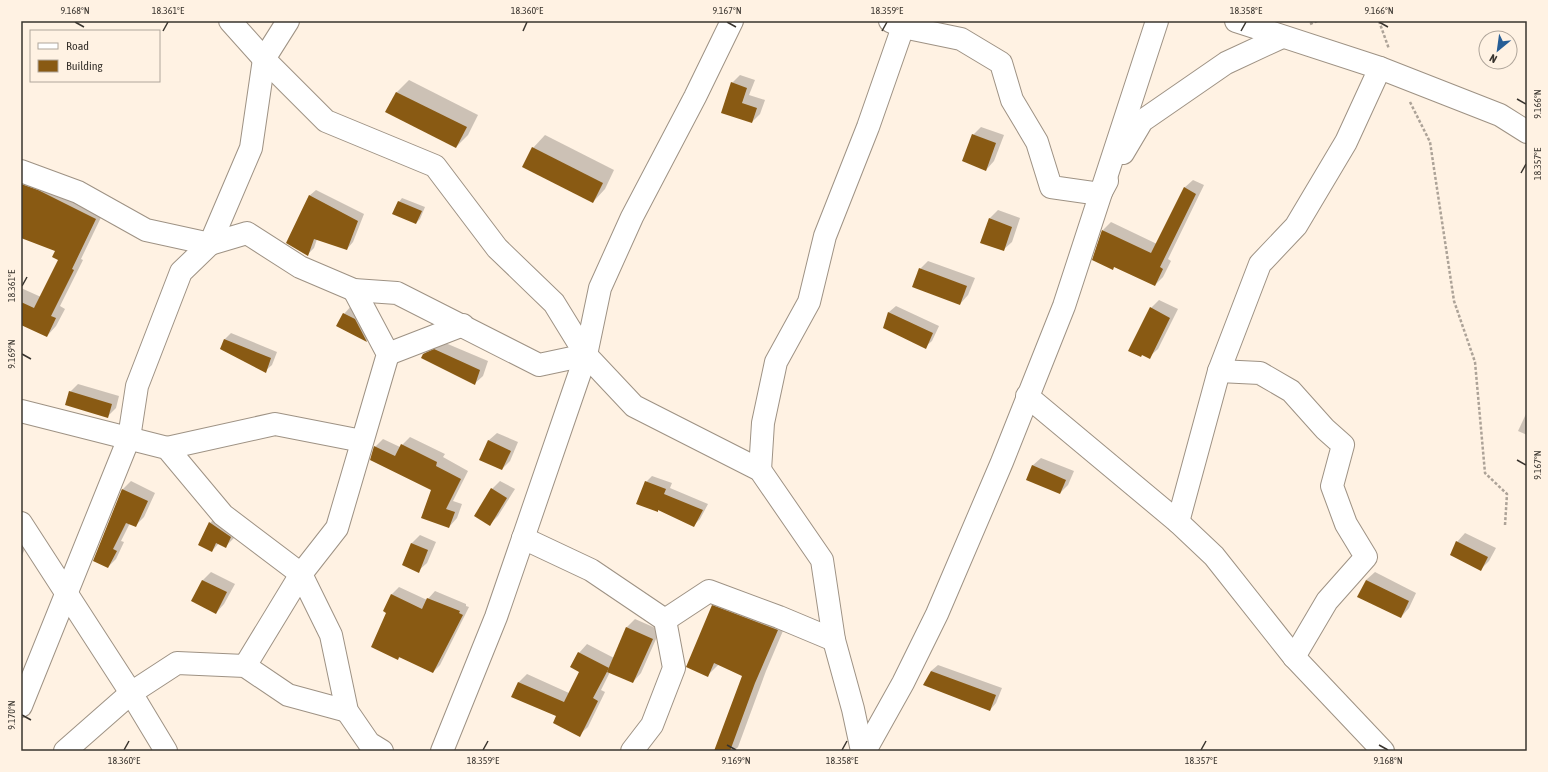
<svg xmlns="http://www.w3.org/2000/svg" width="1548" height="772" viewBox="0 0 1548 772" font-family="'Asap Condensed',sans-serif">
  <rect width="100%" height="100%" fill="#fff2e3"/>
  <g fill="#0003">
    <polygon points="740,75 755,80 749,95 765,100 760,114 752,122 732,83"/>
    <polygon points="409,80 478,115 468,135 456,147 387,112 397,92"/>
    <polygon points="981,127 1004,135 994,161 986,170 973,135"/>
    <polygon points="545,135 614,170 605,189 593,202 533,148"/>
    <polygon points="30,175 105,209 81,259 83,260 60,306 65,309 56,326 47,336 21,324 21,288 41,297 60,260 57,250 21,237 21,183"/>
    <polygon points="1193,180 1204,185 1168,259 1171,261 1163,277 1155,285 1103,230 1111,222 1157,244 1184,188"/>
    <polygon points="316,190 364,214 353,242 347,249 317,239 314,248 308,254 309,196"/>
    <polygon points="402,198 425,207 420,219 416,223 399,202"/>
    <polygon points="998,210 1020,218 1012,242 1003,250 990,218"/>
    <polygon points="928,261 975,278 968,295 960,304 920,269"/>
    <polygon points="1159,300 1178,309 1158,349 1149,357 1151,308"/>
    <polygon points="352,305 375,333 367,341 337,326 344,314"/>
    <polygon points="896,306 939,326 932,341 925,347 884,328 889,312"/>
    <polygon points="231,333 277,352 272,365 265,371 221,349 225,339"/>
    <polygon points="443,342 488,361 483,376 474,384 424,354 432,346"/>
    <polygon points="78,384 119,396 116,408 107,417 70,392"/>
    <polygon points="1527,412 1527,435 1518,431"/>
    <polygon points="497,433 518,442 510,461 502,469 488,441"/>
    <polygon points="410,437 445,454 443,457 468,471 453,501 462,504 457,518 449,527 433,490 375,447 383,439 400,447"/>
    <polygon points="1041,458 1074,471 1068,485 1060,493 1032,466"/>
    <polygon points="652,476 672,483 670,488 708,504 700,519 694,525 646,482"/>
    <polygon points="131,481 155,493 144,517 135,526 130,523 121,541 124,542 116,559 108,567 94,560 123,489"/>
    <polygon points="500,481 515,489 498,516 490,524 492,489"/>
    <polygon points="218,515 239,529 234,538 226,546 219,543 212,551 210,523"/>
    <polygon points="1465,533 1496,548 1489,561 1481,569 1451,555 1457,542"/>
    <polygon points="420,535 436,542 427,563 418,571 403,565 412,543"/>
    <polygon points="21,544 26,546 21,558"/>
    <polygon points="211,572 235,584 224,604 216,613 193,601 203,580"/>
    <polygon points="1375,572 1416,593 1409,608 1401,617 1366,580"/>
    <polygon points="399,587 427,600 435,591 466,604 466,606 469,607 440,665 433,672 400,657 398,659 388,612 392,594"/>
    <polygon points="724,595 788,619 766,671 738,747 734,751 716,751 744,675 719,664 708,675 712,606"/>
    <polygon points="635,619 660,630 641,673 633,682 610,672 601,690 605,692 588,727 579,735 557,716 513,696 519,682 527,674 569,693 580,671 579,653 587,644 614,658 627,627"/>
    <polygon points="938,665 1002,688 996,703 990,710 931,671"/>
  </g>
  <g fill="#895a13">
    <polygon points="731,82 747,88 742,103 757,108 752,123 721,113"/>
    <polygon points="396,92 467,127 456,148 385,112"/>
    <polygon points="972,134 996,143 986,171 962,161"/>
    <polygon points="532,147 603,183 593,203 522,167"/>
    <polygon points="21,184 38,190 96,219 72,269 74,270 51,316 56,318 47,337 21,325 21,302 34,308 58,260 52,257 55,251 21,238"/>
    <polygon points="1184,187 1196,194 1160,267 1163,269 1155,286 1114,267 1113,270 1092,260 1102,230 1151,253"/>
    <polygon points="309,195 358,221 347,250 314,239 308,256 286,243"/>
    <polygon points="398,201 422,211 416,224 392,214"/>
    <polygon points="989,218 1012,227 1004,251 980,243"/>
    <polygon points="919,268 967,286 960,305 912,287"/>
    <polygon points="1150,307 1170,318 1150,359 1142,355 1141,357 1128,351"/>
    <polygon points="888,312 933,333 926,349 883,328"/>
    <polygon points="343,313 355,319 367,342 336,326"/>
    <polygon points="224,339 271,358 266,373 220,349"/>
    <polygon points="434,349 480,370 475,385 421,358 423,354"/>
    <polygon points="69,391 112,404 108,418 65,405"/>
    <polygon points="488,440 511,451 502,470 479,460"/>
    <polygon points="401,444 437,462 436,466 461,479 446,509 455,512 449,528 421,518 431,490 370,460 374,446 395,456"/>
    <polygon points="1032,465 1066,480 1060,494 1026,480"/>
    <polygon points="645,481 666,489 664,494 703,510 694,527 658,510 658,512 636,504"/>
    <polygon points="491,488 507,498 490,526 474,516"/>
    <polygon points="122,489 148,501 136,527 126,523 113,549 117,551 108,568 93,561"/>
    <polygon points="209,522 231,537 226,548 216,543 212,552 198,545"/>
    <polygon points="1456,541 1488,557 1481,571 1450,555"/>
    <polygon points="411,543 428,550 419,573 402,565"/>
    <polygon points="202,580 227,592 216,614 191,601"/>
    <polygon points="1366,580 1409,601 1401,618 1357,597"/>
    <polygon points="391,594 422,609 427,598 460,611 459,613 463,615 433,673 399,657 398,660 371,647 386,613 383,611"/>
    <polygon points="712,605 778,630 755,683 730,751 714,751 742,676 714,663 708,677 686,667"/>
    <polygon points="626,627 653,639 633,683 607,672"/>
    <polygon points="578,652 609,668 593,698 598,701 580,737 553,723 556,716 511,697 518,682 564,702 579,672 570,667"/>
    <polygon points="931,671 996,695 990,711 923,685"/>
  </g>
  <g fill="none" stroke-linecap="round" stroke-linejoin="round">
    <defs>
      <g id="minor">
        <polyline points="230,21 264,59 326,121 435,166 497,248 554,303 586,355 634,406 760,470 822,560 834,640 853,709 862,751"/>
        <polyline points="890,21 903,27 961,39 1001,63 1012,100 1037,142 1051,187 1100,194 1107,181"/>
        <polyline points="1236,21 1380,68 1500,115 1527,132"/>
        <polyline points="1123,153 1142,121 1226,63 1282,37"/>
        <polyline points="21,171 78,192 146,230 210,244 247,233 300,267 354,290 397,293 539,365 586,355"/>
        <polyline points="388,354 463,325"/>
        <polyline points="1219,371 1260,373 1291,391 1325,429 1343,445 1332,486 1346,524 1366,557 1327,601 1294,657"/>
        <polyline points="1027,396 1178,522 1214,556 1294,657 1383,751"/>
        <polyline points="21,411 167,448 223,515 301,574 331,635 347,711 369,743 382,751"/>
        <polyline points="167,448 275,424 362,441"/>
        <polyline points="760,470 763,423 776,362 809,302 825,236 868,127 905,21"/>
        <polyline points="1178,522 1219,371 1260,264 1296,226 1346,142 1380,68"/>
        <polyline points="21,523 131,693 166,751"/>
        <polyline points="523,538 591,570 665,620 674,668 652,725 632,751"/>
        <polyline points="665,620 709,591 779,617 834,640"/>
        <polyline points="245,666 301,574 337,528 388,354 354,290"/>
        <polyline points="21,706 129,438 137,386 181,272 210,244 251,148 264,59 288,21"/>
        <polyline points="65,751 131,693 177,663 245,666 288,695 347,711"/>
        <polyline points="442,751 496,617 586,355 600,288 632,217 695,97 732,21"/>
        <polyline points="865,751 903,683 937,614 1002,462 1064,306 1157,21"/>
      </g>
    </defs>
    <use href="#minor" stroke="#9e9284" stroke-width="24"/>
    <g stroke="#ada398" stroke-width="2.5" stroke-dasharray="3 2" stroke-linecap="butt">
      <polyline points="1379,21 1389,49"/>
      <polyline points="1310,24 1317,21"/>
      <polyline points="1410,102 1430,142 1454,301 1475,362 1485,473 1507,494 1505,525"/>
    </g>
    <use href="#minor" stroke="#fff" stroke-width="22"/>
  </g>
  <path fill="none" stroke="#39342e" stroke-width="1.5" d="M 75,22 L 84,27M 727,22 L 736,27M 1379,22 L 1388,27M 163,31 L 168,22M 523,31 L 527,22M 882,31 L 887,22M 1241,31 L 1246,22M 1517,99 L 1526,104M 1521,173 L 1526,164M 22,286 L 27,277M 22,354 L 31,359M 1517,460 L 1526,465M 22,715 L 31,720M 727,745 L 736,750M 1379,745 L 1388,750M 124,750 L 129,741M 483,750 L 488,741M 842,750 L 847,741M 1201,750 L 1206,741"/>
  <rect width="1548" height="772" fill="none" stroke="#fff2e3" stroke-width="44"/>
  <rect x="30" y="30" width="130" height="52" fill="#fff2e3" stroke="#b0a69b"/>
  <rect x="38" y="43" width="20" height="6" fill="#ffffff" stroke="#b0a69b"/>
  <text x="66" y="50" font-size="12" fill="#39342e">Road</text>
  <rect x="38" y="60" width="20" height="12" fill="#895a13" stroke="#b0a69b"/>
  <text x="66" y="70" font-size="12" fill="#39342e">Building</text>
  <g transform="translate(1498 50) rotate(209)"><circle r="19" fill="#fff2e3" stroke="#b0a69b"/>
  <path d="M0-3L7 15L0 10L-7 15Z" fill="#275e96"/>
  <text y="-6" font-size="11" font-weight="bold" text-anchor="middle" fill="#39342e">N</text>
  </g>
  <rect x="22" y="22" width="1504" height="728" fill="none" stroke="#39342e" stroke-width="1.5"/>
  <g font-size="10" text-anchor="middle" fill="#39342e">
    <text x="75" y="14">9.168°N</text>
    <text x="168" y="14">18.361°E</text>
    <text x="527" y="14">18.360°E</text>
    <text x="727" y="14">9.167°N</text>
    <text x="887" y="14">18.359°E</text>
    <text x="1246" y="14">18.358°E</text>
    <text x="1379" y="14">9.166°N</text>
    <text transform="translate(1537 104) rotate(-90)" y="4">9.166°N</text>
    <text transform="translate(1537 164) rotate(-90)" y="4">18.357°E</text>
    <text transform="translate(11 286) rotate(-90)" y="4">18.361°E</text>
    <text transform="translate(11 354) rotate(-90)" y="4">9.169°N</text>
    <text transform="translate(1537 465) rotate(-90)" y="4">9.167°N</text>
    <text transform="translate(11 715) rotate(-90)" y="4">9.170°N</text>
    <text x="124" y="764">18.360°E</text>
    <text x="483" y="764">18.359°E</text>
    <text x="736" y="764">9.169°N</text>
    <text x="842" y="764">18.358°E</text>
    <text x="1201" y="764">18.357°E</text>
    <text x="1388" y="764">9.168°N</text>
  </g>
</svg>
